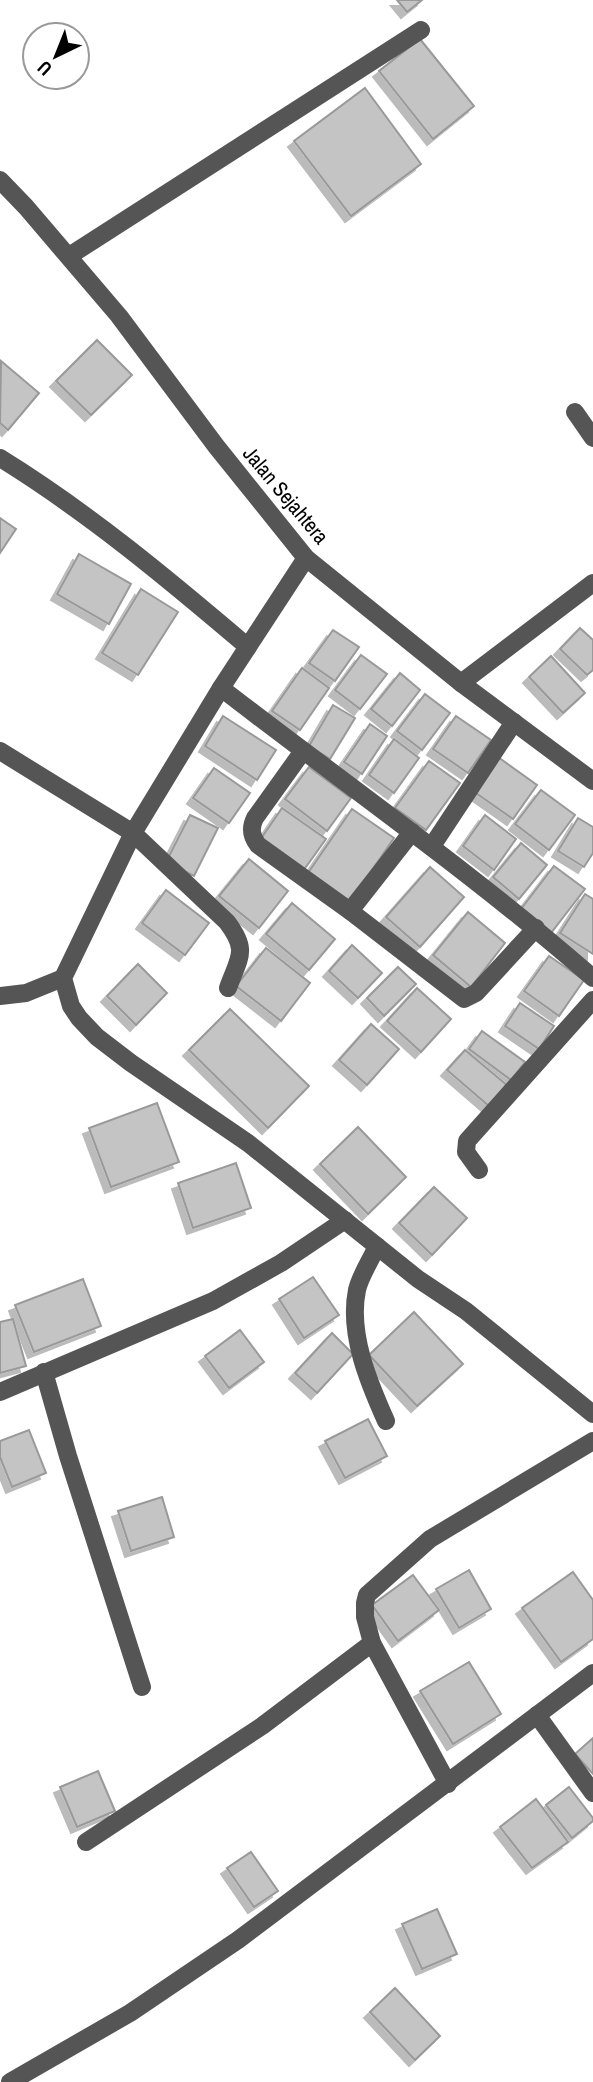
<svg xmlns="http://www.w3.org/2000/svg" width="593" height="2082" viewBox="0 0 593 2082" font-family="'Archivo Narrow',sans-serif">
  <defs>
    <filter id="shadow"><feDropShadow dx="-6" dy="6" stdDeviation="0" flood-color="#0004"/></filter>
  </defs>
  <rect width="100%" height="100%" fill="#fff"/>
  <g fill="#c4c4c4" stroke="#999" stroke-width="2" filter="url(#shadow)">
    <polygon points="397,0 422,0 407,12"/>
    <polygon points="420,39 474,106 433,139 379,71"/>
    <polygon points="365,88 421,164 351,216 294,141"/>
    <polygon points="97,340 132,375 91,415 56,381"/>
    <polygon points="1,361 39,393 8,430 0,423"/>
    <polygon points="0,518 16,529 0,553"/>
    <polygon points="79,554 131,584 109,624 57,594"/>
    <polygon points="141,589 178,612 138,675 102,653"/>
    <polygon points="580,628 593,640 593,670 587,675 560,649"/>
    <polygon points="333,630 359,647 335,681 309,663"/>
    <polygon points="361,655 387,674 360,709 335,690"/>
    <polygon points="551,656 585,693 563,713 529,677"/>
    <polygon points="302,668 329,688 300,730 272,711"/>
    <polygon points="400,673 420,690 392,726 371,709"/>
    <polygon points="425,694 450,713 422,750 397,731"/>
    <polygon points="333,705 355,718 330,759 309,746"/>
    <polygon points="223,716 276,750 257,780 205,746"/>
    <polygon points="456,716 491,740 468,773 433,749"/>
    <polygon points="370,724 387,736 362,774 344,762"/>
    <polygon points="394,739 419,758 394,793 369,775"/>
    <polygon points="498,757 537,785 513,819 473,791"/>
    <polygon points="429,761 460,783 426,830 395,808"/>
    <polygon points="309,767 351,798 327,831 285,799"/>
    <polygon points="214,768 250,793 229,823 193,798"/>
    <polygon points="541,790 575,815 549,850 515,824"/>
    <polygon points="282,808 326,839 303,871 260,840"/>
    <polygon points="352,809 394,838 350,902 308,873"/>
    <polygon points="190,815 218,828 194,876 166,862"/>
    <polygon points="485,815 516,839 494,870 463,846"/>
    <polygon points="578,818 593,827 593,853 584,867 558,851"/>
    <polygon points="521,843 547,865 519,899 493,877"/>
    <polygon points="249,859 288,891 259,928 219,896"/>
    <polygon points="554,866 585,889 551,933 521,909"/>
    <polygon points="430,867 464,897 420,947 386,917"/>
    <polygon points="166,890 209,923 185,955 142,923"/>
    <polygon points="585,894 593,899 593,954 560,933"/>
    <polygon points="292,903 335,939 309,970 266,934"/>
    <polygon points="468,912 505,943 471,987 433,955"/>
    <polygon points="352,945 382,973 358,998 329,971"/>
    <polygon points="266,948 310,983 281,1021 236,986"/>
    <polygon points="549,956 584,980 559,1016 524,991"/>
    <polygon points="138,964 167,993 136,1025 107,996"/>
    <polygon points="398,967 416,984 384,1016 367,998"/>
    <polygon points="417,988 451,1019 421,1052 387,1021"/>
    <polygon points="520,1003 554,1026 539,1049 505,1026"/>
    <polygon points="230,1009 309,1086 268,1128 189,1050"/>
    <polygon points="371,1024 399,1049 367,1085 339,1060"/>
    <polygon points="482,1031 525,1062 511,1080 469,1049"/>
    <polygon points="465,1050 508,1086 490,1107 447,1070"/>
    <polygon points="157,1103 179,1162 111,1187 89,1128"/>
    <polygon points="358,1127 406,1177 368,1214 320,1164"/>
    <polygon points="236,1163 251,1208 193,1228 178,1183"/>
    <polygon points="434,1187 467,1218 432,1255 399,1223"/>
    <polygon points="313,1277 339,1315 304,1338 279,1299"/>
    <polygon points="83,1279 101,1326 34,1352 15,1305"/>
    <polygon points="414,1312 463,1364 417,1406 369,1355"/>
    <polygon points="13,1319 26,1366 0,1373 0,1322"/>
    <polygon points="240,1330 264,1362 229,1388 205,1356"/>
    <polygon points="332,1333 353,1354 317,1393 295,1373"/>
    <polygon points="368,1419 387,1456 345,1478 325,1441"/>
    <polygon points="29,1430 46,1473 12,1487 0,1457 0,1441"/>
    <polygon points="162,1497 174,1537 131,1551 118,1511"/>
    <polygon points="469,1570 491,1609 459,1628 436,1589"/>
    <polygon points="573,1572 593,1600 593,1639 561,1662 522,1608"/>
    <polygon points="413,1575 439,1610 398,1641 372,1605"/>
    <polygon points="469,1662 501,1714 453,1744 420,1691"/>
    <polygon points="593,1738 593,1774 575,1754"/>
    <polygon points="98,1771 115,1811 77,1827 60,1787"/>
    <polygon points="569,1787 593,1818 593,1821 572,1838 546,1805"/>
    <polygon points="536,1799 568,1842 532,1868 500,1827"/>
    <polygon points="251,1852 278,1891 254,1907 227,1868"/>
    <polygon points="437,1909 457,1954 422,1969 402,1924"/>
    <polygon points="395,1988 440,2036 415,2060 370,2012"/>
  </g>
  <g fill="none" stroke-linecap="round" stroke-linejoin="round">
    <g stroke="#555" stroke-width="18">
      <polyline points="0,180 26,207 119,316 216,446 306,558 461,683 593,781"/>
      <polyline points="69,256 421,30"/>
      <polyline points="575,412 593,438"/>
      <path d="M 0,458 C 89,513 168,579 248,647"/>
      <polyline points="306,558 221,688 133,833 63,978 71,1006 79,1018 97,1037 131,1063 248,1143 418,1279 466,1311 593,1414"/>
      <polyline points="461,683 593,583"/>
      <path d="M 221,688 C 345,784 474,874 593,978"/>
      <path d="M 0,751 L 133,833 L 227,922 C 249,951 239,957 228,988"/>
      <path d="M 303,751 L 255,818 C 250,828 251,836 258,845 L 350,911 L 464,999 L 476,993 L 536,928"/>
      <polyline points="432,846 514,722"/>
      <polyline points="350,911 412,832"/>
      <polyline points="0,996 26,993 63,978"/>
      <polyline points="479,1170 466,1152 467,1141 593,1000"/>
      <path d="M 377,1246 C 371,1260 360,1276 357,1290 C 348,1334 369,1383 386,1421"/>
      <polyline points="44,1372 68,1456 142,1687"/>
      <polyline points="0,1392 213,1301 281,1263 345,1220"/>
      <polyline points="537,1715 593,1793"/>
      <polyline points="448,1784 372,1643 365,1617 365,1603 367,1595 430,1539 593,1441"/>
      <polyline points="86,1842 262,1726 372,1643"/>
      <polyline points="10,2082 130,2013 238,1940 593,1673"/>
    </g>
  </g>
  <g text-anchor="middle" dominant-baseline="central" stroke-width="6" stroke-linejoin="round" paint-order="stroke">
    <g font-size="21" fill="#000" stroke="#fff">
      <text transform="translate(286 495) rotate(50)">Jalan Sejahtera</text>
    </g>
  </g>
  <g transform="translate(56 56) rotate(223)"><circle r="33" fill="#ffffff" stroke="#999999" stroke-width="2"/>
  <path d="M0-5L12 26L0 18L-12 26Z" fill="#000000"/>
  <text y="-10" font-size="19" font-weight="bold" text-anchor="middle" fill="#000000">U</text>
  </g>
</svg>
